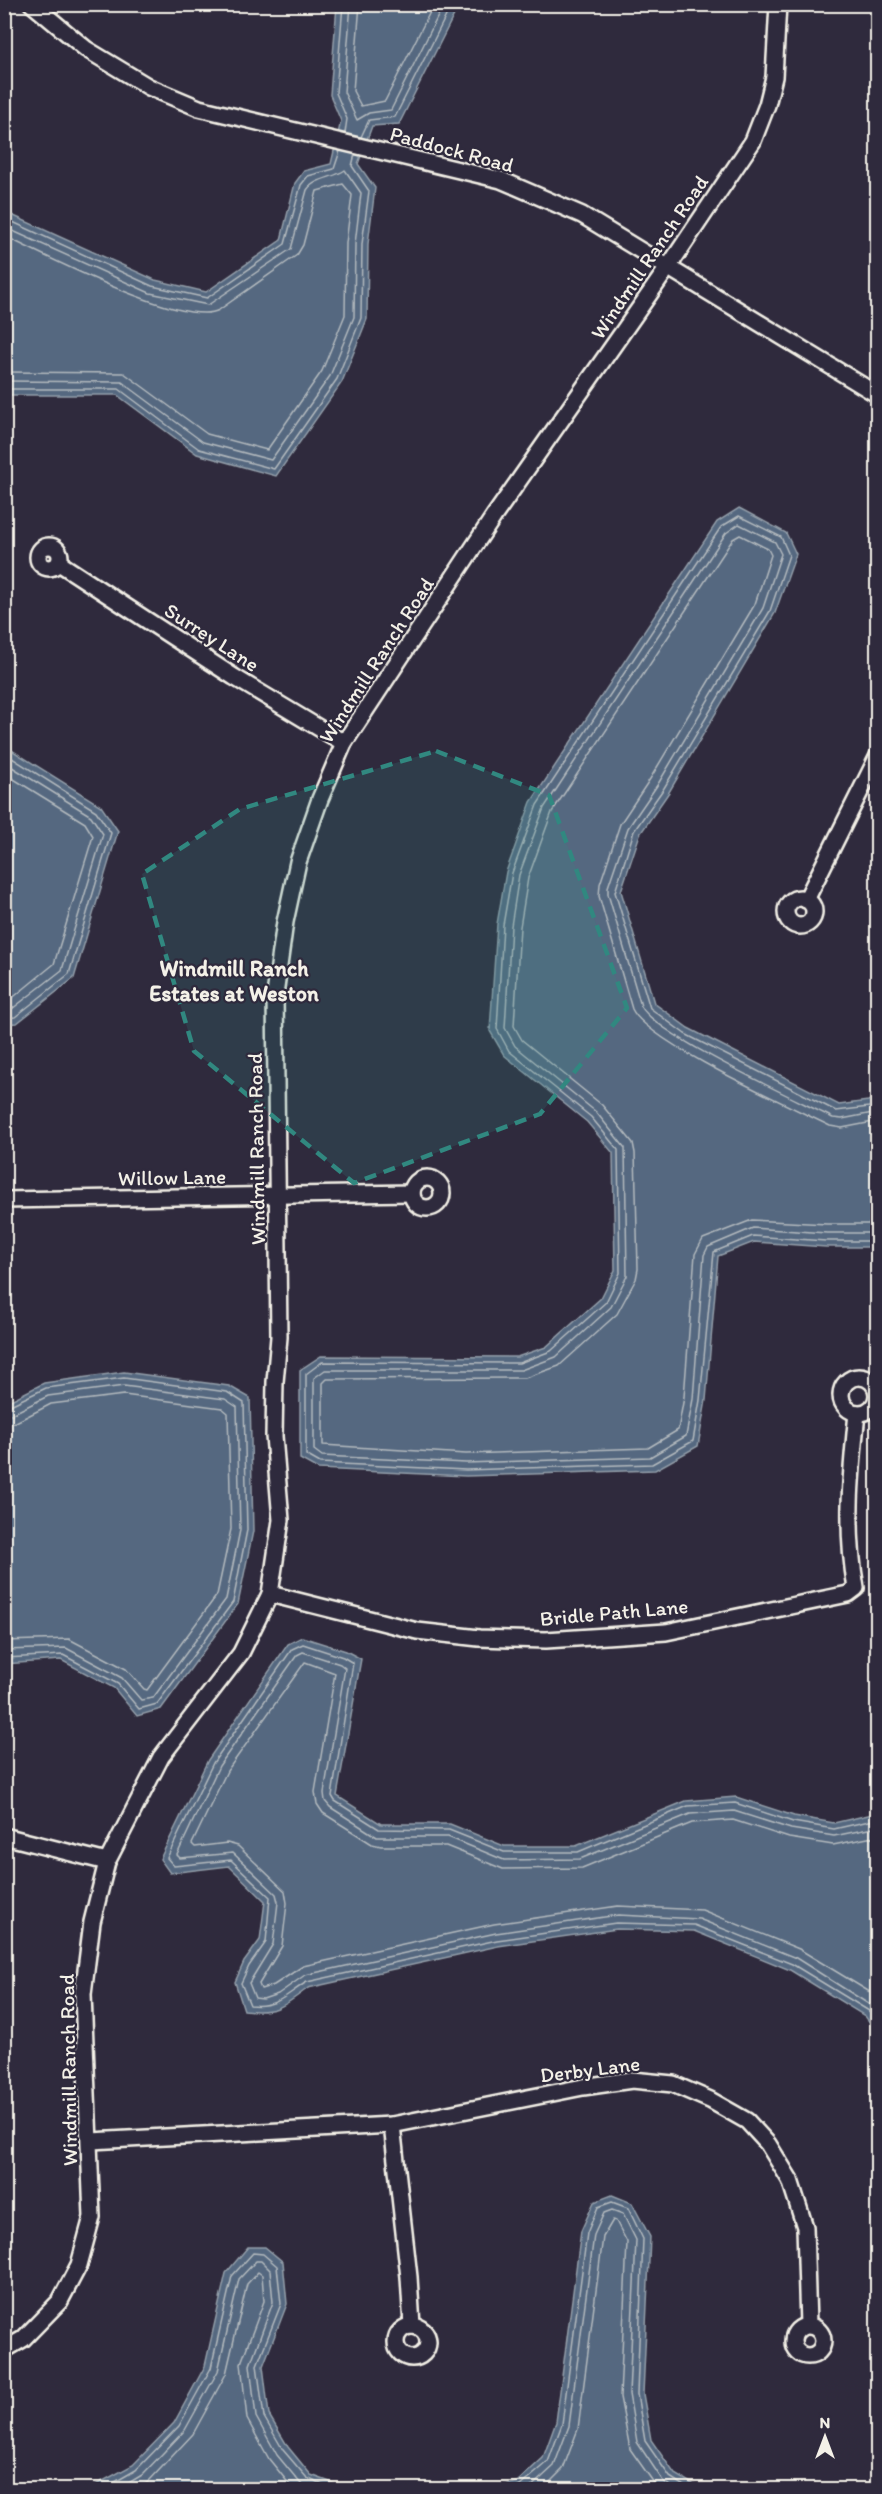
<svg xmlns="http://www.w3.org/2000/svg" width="882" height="2494" viewBox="0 0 882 2494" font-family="Itim,sans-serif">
  <rect width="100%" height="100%" fill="#2f2a3d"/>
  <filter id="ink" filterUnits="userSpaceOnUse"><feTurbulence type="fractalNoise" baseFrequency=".0167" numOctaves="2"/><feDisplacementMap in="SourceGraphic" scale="12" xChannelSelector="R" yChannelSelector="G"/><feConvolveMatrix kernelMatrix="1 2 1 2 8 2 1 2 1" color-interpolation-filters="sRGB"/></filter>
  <g filter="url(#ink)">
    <g fill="#546880" stroke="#949faa" stroke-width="1.5">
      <polygon points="337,5 459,5 399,124 372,126 358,164 375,188 368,244 367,319 342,382 276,476 197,454 117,395 5,395 5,212 155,280 206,292 281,240 295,183 304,171 331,164 341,121 330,95"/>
      <polygon points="739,508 786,533 796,554 775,613 669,792 640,834 621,891 654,1003 688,1028 839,1105 868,1101 877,1097 877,1247 826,1247 754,1242 718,1256 706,1400 698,1446 655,1470 466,1476 318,1469 300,1459 300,1370 321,1356 517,1357 546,1347 601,1298 615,1270 613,1153 587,1122 504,1055 490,1031 497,924 506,872 531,802 717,522"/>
      <polygon points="5,746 101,806 118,831 74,978 17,1023 4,1024"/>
      <polygon points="124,1372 229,1386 250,1398 253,1531 238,1604 161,1709 137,1716 114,1688 61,1660 4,1664 5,1403 44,1383"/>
      <path d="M 302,1637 L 346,1651 L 361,1659 L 337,1796 L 381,1824 L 450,1824 L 504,1846 L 576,1846 L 686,1801 L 736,1797 L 794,1816 L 834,1823 L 877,1813 L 877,2032 L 865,2016 L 790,1970 L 694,1931 L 617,1929 L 498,1946 L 308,1988 C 283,2007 276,2014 244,2010 L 235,1982 L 244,1962 L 260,1940 L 265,1901 L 229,1866 L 170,1873 L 160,1859 L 208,1760 L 288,1644 Z"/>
      <polygon points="612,2195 632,2203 650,2237 643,2394 651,2440 674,2473 701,2489 490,2489 517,2482 543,2458 556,2422 581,2231 594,2202"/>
      <polygon points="248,2247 265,2247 283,2262 287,2304 263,2366 269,2415 288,2447 311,2475 349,2489 367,2489 88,2489 133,2465 174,2423 205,2366 226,2273"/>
    </g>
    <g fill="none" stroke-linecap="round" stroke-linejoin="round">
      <g stroke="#b4babe" stroke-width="1.5">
        <polyline points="343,4 336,93 347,119 345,133"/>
        <polyline points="351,4 344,92 357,120 369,113 391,110 444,4"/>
        <polyline points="360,4 353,91 361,106 385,101 434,4"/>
        <polyline points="361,137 369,120 395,117 452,4"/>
        <polyline points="4,218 152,286 207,298 285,244 301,185 308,176 334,169 340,151"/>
        <path d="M 4,227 L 150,293 L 208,305 L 291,249 L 307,190 C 315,178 334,178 345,170 L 361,193 L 355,244 L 354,317 L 330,376 L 271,460 L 203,442 L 122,382 L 4,381"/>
        <path d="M 4,236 C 43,254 185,329 219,310 L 297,255 L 303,245 L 317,191 L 343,184 L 352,195 L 346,243 L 345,315 L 322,371 L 267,450 L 207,434 L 124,373 L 4,372"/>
        <polyline points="4,389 119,389 199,449 274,469 337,379 361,318 362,244 369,191 352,166 355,154"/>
        <polyline points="4,753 96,811 111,833 69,974 15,1017 4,1018"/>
        <polyline points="4,762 91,816 103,834 62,970 12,1009 4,1010"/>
        <polyline points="4,773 85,823 93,836 54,964 10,1000 4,1001"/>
        <polyline points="878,1103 869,1107 836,1111 685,1034 650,1008 615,892 634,831 664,788 770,611 789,555 781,537 739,516 721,527 537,805 512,873 503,925 497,1029 509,1051 591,1117 618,1150 620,1273 606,1302 551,1351 519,1363 322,1362 306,1374 306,1455 320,1463 466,1470 652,1464 693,1441 700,1400 714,1252 753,1236 826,1241 878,1241"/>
        <path d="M 878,1112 L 842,1119 L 833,1118 C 798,1100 654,1034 641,1006 L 608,894 L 608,887 L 628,828 L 658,784 L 763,608 L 781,554 L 775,542 L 739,524 L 726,533 L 544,808 L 519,875 L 511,926 L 505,1028 L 515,1046 L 596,1112 L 625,1148 L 627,1276 L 611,1307 L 556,1357 L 521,1370 L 325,1370 L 314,1378 L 314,1450 L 322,1456 L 466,1463 L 650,1457 L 686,1436 L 693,1399 L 704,1255 L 708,1247 L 753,1228 L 827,1233 L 878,1233"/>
        <path d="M 878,1121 L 842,1128 L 830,1126 C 792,1107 647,1042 632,1009 L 599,896 L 600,884 L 620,824 L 650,779 L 755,604 L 771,555 L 768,549 L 740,535 L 733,539 L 552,812 L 528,878 L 520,927 L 514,1026 L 522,1040 L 602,1105 L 633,1143 L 635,1153 L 638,1269 L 636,1279 L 617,1314 L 559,1366 L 525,1378 L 327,1379 L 323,1383 L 323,1445 L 466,1454 L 648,1448 L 678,1430 L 684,1397 L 695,1254 L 703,1239 L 752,1220 L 827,1224 L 878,1224"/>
        <polyline points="4,1408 46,1388 124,1378 227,1392 244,1403 247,1530 233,1602 157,1704 139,1709 118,1684 63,1655 4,1658"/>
        <polyline points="4,1416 12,1414 48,1396 124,1386 225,1399 237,1407 240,1530 226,1599 153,1698 141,1700 122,1678 66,1648 4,1650"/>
        <polyline points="4,1425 16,1422 51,1404 124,1395 222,1408 228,1413 231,1529 217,1595 147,1690 144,1689 126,1669 69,1639 4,1641"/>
        <path d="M 878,1819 L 834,1829 L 793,1822 L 735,1803 L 688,1806 L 578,1852 L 504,1852 L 449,1830 L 379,1829 L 335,1801 L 332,1796 L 353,1663 L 343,1657 L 303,1644 L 292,1649 L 213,1763 L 167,1858 L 174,1866 L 231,1860 L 270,1897 L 266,1942 L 249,1966 L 241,1983 L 250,2005 C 278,2008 285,1995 307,1982 L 497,1940 L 616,1923 L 694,1925 L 792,1964 L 869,2011 L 878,2022"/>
        <polyline points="878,1827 834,1836 791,1829 734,1811 690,1814 580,1859 504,1860 448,1837 377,1837 330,1807 325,1801 324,1793 345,1668 340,1664 303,1652 297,1655 219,1766 177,1855 180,1858 233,1853 276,1894 278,1902 273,1944 249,1983 255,1998 263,1999 278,1994 305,1975 496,1933 618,1915 699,1919 796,1958 878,2010"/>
        <polyline points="878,1836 833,1845 789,1838 733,1820 692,1823 582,1868 503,1869 446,1846 381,1846 372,1844 323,1813 317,1804 315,1792 335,1673 305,1662 227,1771 192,1844 195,1847 227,1843 238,1846 285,1891 287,1903 282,1946 259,1984 261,1989 274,1985 303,1966 494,1924 618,1906 702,1910 799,1949 878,1997"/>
        <polyline points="101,2490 136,2470 179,2426 211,2368 232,2276 253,2253 263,2254 277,2266 281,2304 257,2365 264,2417 283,2450 307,2478 334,2490"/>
        <polyline points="117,2490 142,2475 185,2430 218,2371 239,2279 256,2261 261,2261 270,2270 273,2302 250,2365 256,2417 277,2455 301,2484 312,2490"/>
        <polyline points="135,2490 148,2482 193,2434 226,2374 247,2284 258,2272 262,2275 264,2301 241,2363 247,2419 269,2459 294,2490"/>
        <polyline points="511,2490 520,2486 548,2462 562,2424 587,2233 598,2207 612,2202 628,2208 643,2239 637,2394 645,2441 670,2477 690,2490"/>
        <polyline points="528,2490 554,2466 569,2426 594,2235 604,2213 612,2210 623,2214 636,2240 629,2394 637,2442 663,2481 676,2490"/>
        <polyline points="542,2490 563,2469 578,2429 603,2237 613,2220 616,2221 627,2242 620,2397 630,2449 659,2490"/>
      </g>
      <defs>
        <g id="minor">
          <polyline points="32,4 86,49 149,87 199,108 501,180 582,215 878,395"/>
          <circle cx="49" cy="557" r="11"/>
          <polyline points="59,563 234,677 344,743"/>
          <circle cx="800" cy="912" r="14"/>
          <polyline points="806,900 878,756"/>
          <circle cx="427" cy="1193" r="15"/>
          <polyline points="4,1200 412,1193"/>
          <circle cx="859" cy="1395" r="18"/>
          <path d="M 270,1594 L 417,1631 L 479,1638 L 546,1640 L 666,1632 L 848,1594 L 856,1588 C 845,1527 851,1473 857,1413"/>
          <polyline points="4,1836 107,1862"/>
          <polyline points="392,2125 409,2277 412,2326"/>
          <polyline points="91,2141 392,2125 583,2087 632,2080 673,2084 710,2100 747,2121 768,2144 790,2180 805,2227 808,2325"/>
          <circle cx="808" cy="2341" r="15"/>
          <circle cx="412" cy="2342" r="16"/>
          <polyline points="4,2350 23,2339 60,2301 79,2265 92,2217 83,1994 92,1922 107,1862 161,1757 241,1653 270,1594 281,1520 274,1436 275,1382 279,1337 275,995 285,922 298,862 320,799 344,743 494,516 669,266 753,141 767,105 774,77 778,4"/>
        </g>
      </defs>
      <use href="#minor" stroke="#f4f1e8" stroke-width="20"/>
      <use href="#minor" stroke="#2f2a3d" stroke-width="15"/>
    </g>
  </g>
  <path fill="#318880" fill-opacity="0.2" stroke="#318880" stroke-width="4.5" stroke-dasharray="12 8" stroke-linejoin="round" d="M 436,751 L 549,795 L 627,1008 L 540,1114 L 354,1183 L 194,1051 L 142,874 L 240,809 Z"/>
  <g text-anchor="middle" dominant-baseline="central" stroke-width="4.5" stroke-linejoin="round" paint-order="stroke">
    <g font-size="21" fill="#f4f1e8" stroke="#2f2a3d">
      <text transform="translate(452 149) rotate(15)">Paddock Road</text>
      <text transform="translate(649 257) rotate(-56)">Windmill Ranch Road</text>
      <text transform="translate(212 637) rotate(33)">Surrey Lane</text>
      <text transform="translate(376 660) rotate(-57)">Windmill Ranch Road</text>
      <text transform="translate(256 1149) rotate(-91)">Windmill Ranch Road</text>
      <text transform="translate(172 1177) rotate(-1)">Willow Lane</text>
      <text transform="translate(614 1612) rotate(-5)">Bridle Path Lane</text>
      <text transform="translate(590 2069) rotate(-7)">Derby Lane</text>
      <text transform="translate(68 2070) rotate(-91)">Windmill Ranch Road</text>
    </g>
    <g font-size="22" font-weight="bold" fill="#f4f1e8" stroke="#2f2a3d">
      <text x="234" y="968">Windmill Ranch<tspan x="234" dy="25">Estates at Weston</tspan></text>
    </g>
  </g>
  <rect width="882" height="2494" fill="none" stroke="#2f2a3d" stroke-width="24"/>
  <rect x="12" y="12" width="858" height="2470" fill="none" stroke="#f4f1e8" stroke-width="2" filter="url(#ink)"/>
  <g transform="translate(825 2437)" stroke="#2f2a3d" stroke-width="4.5" paint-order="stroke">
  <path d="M0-4.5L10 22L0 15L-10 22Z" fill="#f4f1e8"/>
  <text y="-9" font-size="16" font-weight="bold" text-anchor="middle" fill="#f4f1e8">N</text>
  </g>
</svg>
